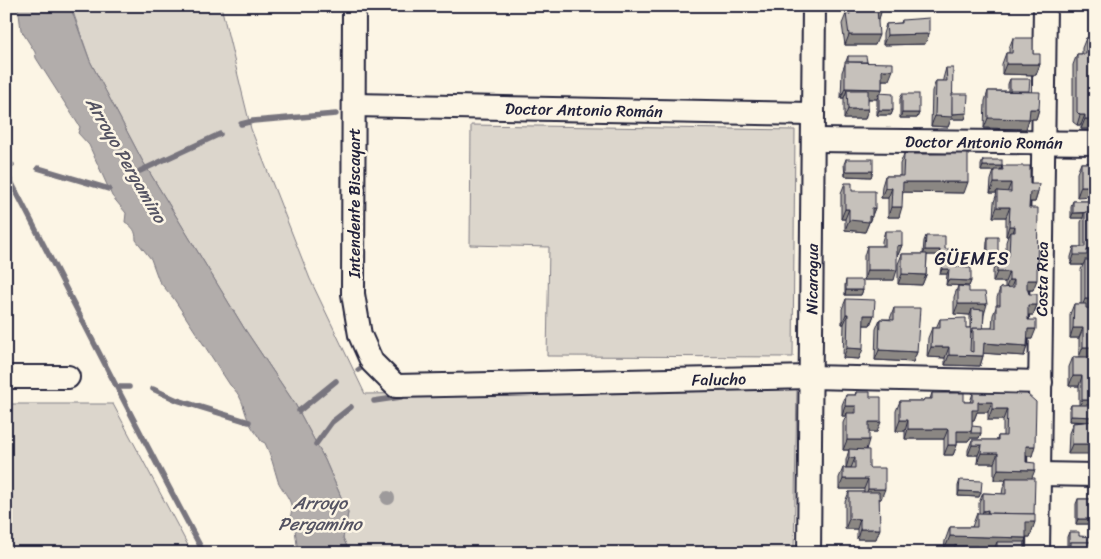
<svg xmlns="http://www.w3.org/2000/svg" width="1101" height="559" viewBox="0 0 1101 559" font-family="Sriracha,sans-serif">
  <rect width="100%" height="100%" fill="#fcf5e5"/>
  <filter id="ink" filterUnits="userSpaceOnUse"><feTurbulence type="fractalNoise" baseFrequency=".02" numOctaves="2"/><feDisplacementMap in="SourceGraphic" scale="10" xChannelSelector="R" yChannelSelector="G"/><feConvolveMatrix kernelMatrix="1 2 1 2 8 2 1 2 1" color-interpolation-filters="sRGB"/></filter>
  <g filter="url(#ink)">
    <g fill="#dcd6cc" stroke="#7f7c84">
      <polygon points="71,6 221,6 251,129 310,279 365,394 797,388 794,553 350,553 343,538 348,513 325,460 295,404 244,328 142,160 90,61"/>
      <polygon points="471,125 795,130 793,357 547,356 549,247 470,245"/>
      <polygon points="6,404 113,404 192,553 6,553"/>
    </g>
    <path fill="#b2adab" stroke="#78757e" d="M 18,6 L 70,6 L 90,61 L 142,160 L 244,328 L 295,404 L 325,460 L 348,513 L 343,538 L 350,553 L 298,553 L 294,521 L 290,517 C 296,502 283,493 278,481 C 274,468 271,455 265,443 L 261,441 C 258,435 253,430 250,424 C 242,408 245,399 230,385 L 174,299 L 159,281 L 151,259 L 136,240 C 136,231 133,227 125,222 L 126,213 L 112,196 L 89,145 L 78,133 L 80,127 L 36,58 L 35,52 L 21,30 Z"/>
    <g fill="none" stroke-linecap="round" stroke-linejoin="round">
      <g stroke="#78757e" stroke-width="5.5">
        <polyline points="241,124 253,121 336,114"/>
        <polyline points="6,165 12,165"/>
        <polyline points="38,168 109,189"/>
        <polyline points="140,171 220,134"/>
        <path d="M 6,172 C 72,299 136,427 204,553"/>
        <polyline points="358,370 364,366 363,363"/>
        <polyline points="118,387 129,387"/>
        <polyline points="153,389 177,400 249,422"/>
        <polyline points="374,401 401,397"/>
        <polyline points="299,411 336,381"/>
        <polyline points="316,444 332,422 351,407"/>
      </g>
      <defs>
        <g id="minor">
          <path id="s1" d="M 354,6 L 353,294 L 360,335 L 372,362 L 396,386 L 810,377 L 1041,382"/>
          <path id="s2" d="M 354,105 L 813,114"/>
          <path id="s3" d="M 813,140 L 1095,143"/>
          <polyline points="6,377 68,377"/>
          <polyline points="1039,474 1095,475"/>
          <path id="s4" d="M 809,553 L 814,6"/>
          <path id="s5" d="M 1038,553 L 1045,6"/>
        </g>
      </defs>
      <use href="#minor" stroke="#22223b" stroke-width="26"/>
      <use href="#minor" stroke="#fcf5e5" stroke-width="22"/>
    </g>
    <circle fill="#9d9a9b" cx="388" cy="498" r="7"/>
    <g fill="#aaa6a1" stroke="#22223b">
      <polygon points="848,6 882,6 879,19 878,19 875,45 845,45 842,24 846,14 847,14"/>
      <polygon points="902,20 925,44 883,45 883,34 886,24 901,23"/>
      <polygon points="1013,38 1033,54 1040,64 1036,75 1002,74 1002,64 1006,53 1009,53 1009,48"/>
      <polygon points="1086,38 1095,38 1095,129 1081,129 1081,125 1077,125 1073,122 1073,65 1077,54 1082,54 1082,48"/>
      <polygon points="848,56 867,62 889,80 882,80 882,89 880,93 893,110 891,115 877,115 877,99 868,99 865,119 844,119 844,98 841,98 842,72"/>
      <polygon points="946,68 952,94 967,113 965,119 951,119 948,127 931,126 932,91 936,81 943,81 943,79"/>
      <polygon points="1010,79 1029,91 1039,109 1036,119 1029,119 1026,129 984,128 985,101 988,91 1008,91 1008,84"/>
      <polygon points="902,94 919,113 917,118 900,118 900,99"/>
      <polygon points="904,154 964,193 903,192 899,217 888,217 888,198 881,198 882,186 885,176 900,176 900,164"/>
      <polygon points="846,159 873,171 871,177 845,176 844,164"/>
      <polygon points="983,160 1001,170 1002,166 1030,184 1038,192 1035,202 1029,202 1033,290 1028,290 1029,294 1037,305 1033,315 1028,315 1028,320 1032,339 1028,339 1027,346 1024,356 983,353 983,356 980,366 945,365 945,358 927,357 928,338 932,328 936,328 940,319 966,328 970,328 970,315 954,314 954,297 958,286 969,292 984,315 983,328 992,328 993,315 997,305 997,298 1000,288 1005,288 1005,282 993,282 993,271 997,260 1001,260 1002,256 1006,256 1006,242 1008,236 1006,236 1006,217 993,217 994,202 997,193 990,193 991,180 994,171 981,171 981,165"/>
      <polygon points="1081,163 1095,163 1077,197 1077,173"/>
      <polygon points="845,183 852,191 875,208 865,232 845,230 845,219 841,219 841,193"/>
      <polygon points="1073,201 1095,201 1095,419 1094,421 1068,454 1069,433 1073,423 1087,422 1069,421 1069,410 1071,405 1079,405 1079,386 1069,386 1069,367 1073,357 1079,357 1079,338 1070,338 1070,314 1074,304 1081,304 1081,270 1083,265 1071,265 1071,257 1074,247 1081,247 1081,222 1083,218 1071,218 1071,206"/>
      <polygon points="885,231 902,245 898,255 897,256 894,280 864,280 864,256 867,246 882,246 882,241"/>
      <polygon points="926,236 945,249 949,262 939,262 939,255 927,255 926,275 922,285 898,284 898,264 902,254 923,254 924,241"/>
      <polygon points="988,237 996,258 986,258 987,242"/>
      <polygon points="943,263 971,281 969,286 946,285 947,274 940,274 941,268"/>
      <polygon points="846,280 863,290 861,295 845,295 845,285"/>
      <polygon points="846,299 874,315 870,325 863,325 859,359 843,358 844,324 842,324 842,309"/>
      <polygon points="894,308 917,352 913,362 875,360 876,329 880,319 890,319"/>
      <polygon points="856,392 870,397 877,432 869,432 866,449 869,468 881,499 879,499 876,539 857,539 857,529 845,529 845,502 849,492 864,492 864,489 839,489 839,478 843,468 846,468 846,460 849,450 843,450 843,423 846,416 842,416 842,405 846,395 855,395"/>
      <polygon points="932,393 964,402 970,402 973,393 1027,394 1032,456 1026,456 1026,462 1032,478 1030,537 1026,537 1025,542 1024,553 993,553 993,552 977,552 977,553 953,553 953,551 944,551 945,541 950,527 972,527 977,513 979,513 979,503 983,493 1002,494 1003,488 1006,480 994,480 994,463 977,463 978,455 968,455 968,450 972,440 997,440 998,436 1003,436 1003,420 988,420 988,412 977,412 974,420 972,420 972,426 981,433 979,438 970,438 968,441 957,441 957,445 953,455 944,455 944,439 905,439 905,431 896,431 896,411 900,401 923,401 924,399 930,399"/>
      <polygon points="960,480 981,492 979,497 958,496 958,486"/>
      <polygon points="1095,498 1095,532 1092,532 1092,524 1076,524 1076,504 1078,499 1094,499"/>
      <polygon points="1069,532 1094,542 1095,553 1067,553 1067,537"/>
    </g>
    <g fill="#8b8783" stroke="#22223b">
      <polygon points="877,9 882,9 879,19 873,19"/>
      <polygon points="929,34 925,44 883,45 887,35"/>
      <polygon points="849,35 879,35 875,45 845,45"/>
      <polygon points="1006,64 1040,64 1036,75 1002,74"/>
      <polygon points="882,70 893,70 889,80 879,80"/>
      <polygon points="845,88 882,89 879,96 879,93 877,99 848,98 847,90 844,98 841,98"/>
      <polygon points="848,109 868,109 865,119 844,119"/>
      <polygon points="1030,109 1039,109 1036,119 1029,119 1026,129 984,128 988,118"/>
      <polygon points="879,110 893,110 891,115 877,115"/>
      <polygon points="902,113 919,113 917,118 900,118"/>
      <polygon points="967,113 965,119 951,119 948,127 931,126 935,116 950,114"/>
      <polygon points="1080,115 1085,115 1081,125 1077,125"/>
      <polygon points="1085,119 1095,119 1095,129 1081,129"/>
      <polygon points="983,166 1002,166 1000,171 981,171"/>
      <polygon points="846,171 873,171 871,177 845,176"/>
      <polygon points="903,182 968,182 964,193 899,192"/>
      <polygon points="994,183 1011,183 1007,193 997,191 997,193 990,193"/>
      <polygon points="1081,186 1095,186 1095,196 1077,197"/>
      <polygon points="885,188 892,188 888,198 881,198"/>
      <polygon points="1030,192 1038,192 1035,202 1026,202"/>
      <polygon points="891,207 902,207 899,217 888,217"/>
      <polygon points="997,207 1010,207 1006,217 993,217"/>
      <polygon points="872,208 875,208 865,232 845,230 849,220"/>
      <polygon points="845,209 849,209 845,219 841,219"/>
      <polygon points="1073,213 1084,213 1083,218 1071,218"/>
      <polygon points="1009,226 1015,226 1012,236 1010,232 1008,236 1006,236"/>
      <polygon points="902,245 898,255 893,256 897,246"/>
      <polygon points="925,250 940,250 939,255 923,255"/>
      <polygon points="1087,250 1095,250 1095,261 1085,261 1083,265 1071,265 1074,255"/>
      <polygon points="988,253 998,253 996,258 986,258"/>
      <polygon points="940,256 951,257 949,262 939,262"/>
      <polygon points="942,269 949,269 947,274 940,274"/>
      <polygon points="867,270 897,270 894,280 864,280"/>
      <polygon points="997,272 1009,272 1005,282 993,282"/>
      <polygon points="902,274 926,275 922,285 898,284"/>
      <polygon points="948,280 971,281 969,286 946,285"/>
      <polygon points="1009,280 1014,280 1010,290 1005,290"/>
      <polygon points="1027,280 1037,280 1033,290 1024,290"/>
      <polygon points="846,290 863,290 861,295 845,295"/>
      <polygon points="1085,299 1095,299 1095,309 1081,309"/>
      <polygon points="958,304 987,304 984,315 972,309 970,315 954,314"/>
      <polygon points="1028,305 1037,305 1033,315 1025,315"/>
      <polygon points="846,314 848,314 844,324 842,324"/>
      <polygon points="864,315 874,315 870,325 860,325"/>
      <polygon points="1073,328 1083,328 1079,338 1070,338"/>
      <polygon points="1028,329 1036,329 1032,339 1024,339"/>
      <polygon points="984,343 1027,346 1024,356 980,353"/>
      <polygon points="931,347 949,347 945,358 927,357"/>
      <polygon points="1083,347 1095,347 1095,358 1079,357"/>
      <polygon points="847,348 863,349 859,359 843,358"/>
      <polygon points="879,350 917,352 913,362 875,360"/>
      <polygon points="949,355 983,356 980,366 945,365"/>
      <polygon points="1073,376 1082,376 1079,386 1069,386"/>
      <polygon points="1082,400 1095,400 1095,411 1078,410"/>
      <polygon points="978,402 992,402 988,412 977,412 974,420 969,420 972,410"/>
      <polygon points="845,406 856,406 853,416 847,413 846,416 842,416"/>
      <polygon points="992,409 1007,409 1003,420 988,420"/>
      <polygon points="1071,416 1095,417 1095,419 1094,422 1069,421"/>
      <polygon points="900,420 908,420 905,431 896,431"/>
      <polygon points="869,422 881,422 877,432 865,432"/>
      <polygon points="908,429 948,429 944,439 905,439"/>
      <polygon points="957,431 972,431 981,433 979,438 970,438 968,441 953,441"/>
      <polygon points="847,440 869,440 866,450 843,450"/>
      <polygon points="1072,444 1095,444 1095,454 1068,454"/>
      <polygon points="948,445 957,445 953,455 944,455"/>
      <polygon points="972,445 982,445 978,455 968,455"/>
      <polygon points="1026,446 1035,446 1032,456 1022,456"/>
      <polygon points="981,453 998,453 994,463 977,463"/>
      <polygon points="849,458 855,458 851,468 846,468"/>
      <polygon points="998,469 1035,470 1031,480 1006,478 1006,480 994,480"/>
      <polygon points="843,479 868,479 864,489 839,489"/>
      <polygon points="868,489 885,489 881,499 864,499"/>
      <polygon points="959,491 981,492 979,497 958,496"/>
      <polygon points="988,510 985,521 979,521 983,511"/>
      <polygon points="988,518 1035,522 1030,537 1021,537"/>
      <polygon points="849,519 860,519 857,529 845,529"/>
      <polygon points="1078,519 1094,519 1092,524 1076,524"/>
      <polygon points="1095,525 1095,532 1092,532"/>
      <polygon points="860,529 880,529 876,539 857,539"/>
      <polygon points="950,536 1026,538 1021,553 997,542 993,552 955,551 955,546 953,551 944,551"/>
    </g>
    <g fill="#c6c1bb" stroke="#22223b">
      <polygon points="851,6 882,6 882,9 877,9 879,35 849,35 846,14 850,14"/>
      <polygon points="929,18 929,34 887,35 886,24 902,23 902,20"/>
      <polygon points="1013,38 1033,38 1033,54 1040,54 1040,64 1006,64 1006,53 1012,53"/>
      <polygon points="1086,38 1095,38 1095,119 1085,119 1085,115 1080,115 1077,112 1077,54 1086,54"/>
      <polygon points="848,56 866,56 867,62 848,62"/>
      <polygon points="845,62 893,63 893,70 882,70 882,89 845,88"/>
      <polygon points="946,68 953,68 952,117 935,116 936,81 947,81"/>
      <polygon points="1010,79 1030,79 1029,91 1010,91"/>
      <polygon points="847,90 868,90 868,109 848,109"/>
      <polygon points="988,91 1040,92 1039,109 1030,109 1029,119 988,118"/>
      <polygon points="879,93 893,94 893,110 879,110"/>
      <rect x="902" y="94" width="17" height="19"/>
      <polygon points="952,94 968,94 967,113 952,114"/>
      <polygon points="904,154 968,154 968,182 903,182 902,207 891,207 892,188 885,188 885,176 903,176"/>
      <rect x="846" y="159" width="27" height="12"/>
      <rect x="983" y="160" width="19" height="6"/>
      <rect x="1081" y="163" width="14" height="23"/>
      <polygon points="1002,166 1030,166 1030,184 1039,184 1038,192 1030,192 1029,208 1038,208 1037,280 1027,280 1027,288 1029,294 1037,294 1037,305 1028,305 1028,320 1036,320 1036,329 1028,329 1027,346 984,343 983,356 949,355 949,347 931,347 932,328 940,328 940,319 966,318 966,328 971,328 970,351 973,352 973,328 996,328 996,305 1000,305 1000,288 1014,287 1014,280 1009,280 1009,272 997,272 997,260 1002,260 1002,256 1009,256 1010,232 1015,232 1015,226 1009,226 1010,207 997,207 997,191 1011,192 1011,183 994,183 994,170 1003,170"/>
      <polygon points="845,183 852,183 852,191 875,191 875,208 872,208 872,217 869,216 869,222 849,220 849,209 845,209"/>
      <polygon points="1073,201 1095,201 1095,212 1073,213"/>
      <polygon points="1085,212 1095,212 1095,250 1087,250 1087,255 1074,255 1074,247 1085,247"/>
      <polygon points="885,231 902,231 902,245 897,246 897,270 867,270 867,246 885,246"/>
      <polygon points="926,236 945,236 945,249 951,249 951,257 940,256 940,250 925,250"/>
      <rect x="988" y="237" width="10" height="16"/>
      <polygon points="902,254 927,254 926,275 902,274"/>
      <rect x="1085" y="260" width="10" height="39"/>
      <polygon points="943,263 951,263 951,267 971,268 971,281 948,280 949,269 942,269"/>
      <rect x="846" y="280" width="17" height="10"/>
      <polygon points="958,286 969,287 969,292 985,292 987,304 958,304"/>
      <polygon points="846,299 875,300 874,315 864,315 863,349 847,348 848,314 846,314"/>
      <polygon points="1074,304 1086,304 1086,308 1095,309 1095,347 1083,347 1083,328 1073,328"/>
      <polygon points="894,308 920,308 917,352 879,350 880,319 894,320"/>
      <polygon points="972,309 984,310 983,328 973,328 971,333"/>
      <polygon points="1073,357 1095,357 1095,400 1082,400 1082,376 1073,376"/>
      <polygon points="856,392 870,392 870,397 881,397 881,422 869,422 869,440 847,440 847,413 856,413 856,406 845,406 846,395 856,395"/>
      <polygon points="932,393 964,393 964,402 973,402 973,393 1027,394 1036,402 1035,446 1026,446 1026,462 1035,463 1035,470 998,469 998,453 981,453 982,445 972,445 972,440 998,440 998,436 1006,436 1007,409 992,409 992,402 978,402 978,410 972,410 972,431 957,431 957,445 948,445 948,429 908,429 908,420 900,420 900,401 923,401 924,399 932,399"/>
      <polygon points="1071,405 1095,405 1095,417 1071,416"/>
      <polygon points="1095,421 1095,444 1072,444 1073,423"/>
      <polygon points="972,426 981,427 981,433 971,433"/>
      <polygon points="849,449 869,450 869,468 885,468 885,489 868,489 868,479 843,479 843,468 855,468 855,458 849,458"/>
      <polygon points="1006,478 1035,478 1034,514 988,513 988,510 983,511 983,493 1006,494"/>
      <polygon points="960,480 982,481 981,492 959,491"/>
      <polygon points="849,492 879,492 880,529 860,529 860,519 849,519"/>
      <rect x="1078" y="499" width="16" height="20"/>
      <polygon points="977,513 1035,514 1035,522 1026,522 1026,538 950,536 950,527 977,527"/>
      <polygon points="1069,532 1079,532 1079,536 1094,537 1094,542 1071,542 1069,547"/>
      <polygon points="997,542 1025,542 1024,553 997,553"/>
      <rect x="1071" y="542" width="24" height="11"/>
      <rect x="955" y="546" width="22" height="7"/>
      <polygon points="879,547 879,553 848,553 848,548"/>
    </g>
  </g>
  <g text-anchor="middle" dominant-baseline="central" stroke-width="5" stroke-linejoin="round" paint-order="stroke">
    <g font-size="16" fill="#22223b" stroke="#fcf5e5">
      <text stroke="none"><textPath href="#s2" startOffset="230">Doctor Antonio Román</textPath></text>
      <text stroke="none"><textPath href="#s3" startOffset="171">Doctor Antonio Román</textPath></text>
      <text transform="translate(354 203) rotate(-90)">Intendente Biscayart</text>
      <text stroke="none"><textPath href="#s4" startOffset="274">Nicaragua</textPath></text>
      <text stroke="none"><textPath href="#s5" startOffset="274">Costa Rica</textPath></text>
      <text stroke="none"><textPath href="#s1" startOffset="716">Falucho</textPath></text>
    </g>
    <g font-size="18" font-style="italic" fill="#545362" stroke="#fcf5e5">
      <text transform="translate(126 160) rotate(60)">Arroyo Pergamino</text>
      <text x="320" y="503">Arroyo<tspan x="320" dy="21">Pergamino</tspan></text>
    </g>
    <g font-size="18" letter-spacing="1" fill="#22223b" stroke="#fcf5e5">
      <text x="972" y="259">GÜEMES</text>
    </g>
  </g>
  <rect width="1101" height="559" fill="none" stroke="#fcf5e5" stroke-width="25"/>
  <rect x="12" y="12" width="1076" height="534" fill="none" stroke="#22223b" stroke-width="2" filter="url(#ink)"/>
</svg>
